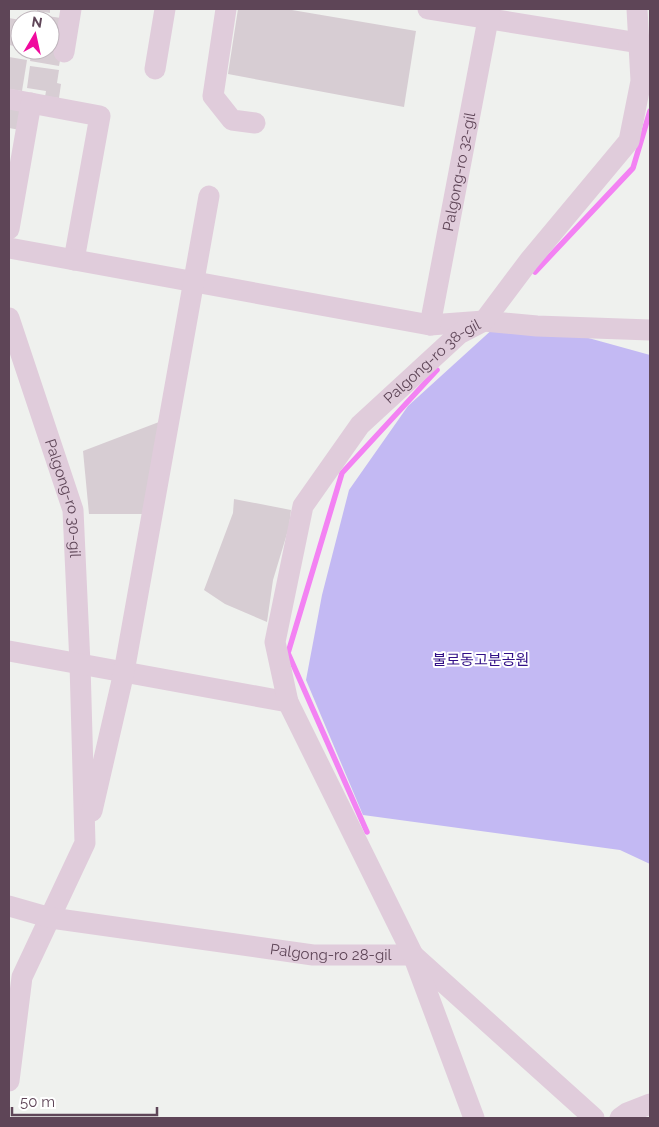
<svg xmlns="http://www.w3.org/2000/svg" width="659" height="1127" viewBox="0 0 659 1127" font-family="Raleway,'Noto Sans KR',sans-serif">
  <rect width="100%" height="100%" fill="#eff1ee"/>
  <polygon fill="#c3b9f3" points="506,317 545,326 650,355 650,864 620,850 363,815 306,680 322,595 349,490 408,406"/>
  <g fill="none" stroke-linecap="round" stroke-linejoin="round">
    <g stroke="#f382f3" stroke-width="5.5">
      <polyline points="535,272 633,168 650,111"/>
      <polyline points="367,832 288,653 342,473 437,370"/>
    </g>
  </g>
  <g fill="#d7cdd3">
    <polygon points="37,9 50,9 50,13 37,11"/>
    <polygon points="238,9 286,9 416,31 404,107 228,74"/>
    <polygon points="40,15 68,19 66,32 50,30 50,20 39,20"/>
    <polygon points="9,18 20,20 20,47 9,45"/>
    <polygon points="50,42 63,44 59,66 30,61 32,50 50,50"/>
    <polygon points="9,57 27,60 22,91 9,89"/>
    <polygon points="30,66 59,70 57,83 61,84 59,98 45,97 46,91 27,88"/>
    <polygon points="9,106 23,113 20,130 9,128"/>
    <polygon points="159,422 145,514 89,514 83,451"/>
    <polygon points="234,499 291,510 289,527 273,580 267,622 225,604 204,590 233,513"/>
  </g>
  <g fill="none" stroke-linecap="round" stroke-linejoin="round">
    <g stroke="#e0ccdb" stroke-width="21">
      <polyline points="226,9 213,96 232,120 255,123"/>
      <polyline points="428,9 639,43"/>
      <polyline points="64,52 71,9"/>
      <polyline points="155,69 165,9"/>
      <polyline points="9,99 100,116 74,260"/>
      <polyline points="9,229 31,103"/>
      <polyline points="9,248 430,325 484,321 537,326 650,330"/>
      <path id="s1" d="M 9,318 L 73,510 L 80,664 L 85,843 L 22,977 L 9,1081"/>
      <path id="s2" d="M 430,325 L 490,9"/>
      <polyline points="9,651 288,702"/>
      <polyline points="92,811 124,672 209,196"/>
      <path id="s3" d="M 9,906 L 51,918 L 313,955 L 413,955 L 594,1118"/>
      <path id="s4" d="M 474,1118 L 413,955 L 288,702 L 275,642 L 303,506 L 360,425 L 459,334 L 484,321 L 529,261 L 629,141 L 641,81 L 637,9"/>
      <polyline points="620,1118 627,1113 650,1104"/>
    </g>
  </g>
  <g text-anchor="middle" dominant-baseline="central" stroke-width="4" stroke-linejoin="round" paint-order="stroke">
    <g font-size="15" fill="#5e4557" stroke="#fff">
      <text stroke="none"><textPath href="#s2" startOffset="156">Palgong-ro 32-gil</textPath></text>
      <text stroke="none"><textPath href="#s4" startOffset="852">Palgong-ro 38-gil</textPath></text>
      <text stroke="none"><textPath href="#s1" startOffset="189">Palgong-ro 30-gil</textPath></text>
      <text stroke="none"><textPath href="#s3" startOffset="326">Palgong-ro 28-gil</textPath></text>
    </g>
    <g font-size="15" fill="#310f86" stroke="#fff">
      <text x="481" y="660">불로동고분공원</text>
    </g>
  </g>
  <rect width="659" height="1127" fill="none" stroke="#5e4557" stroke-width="20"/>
  <g transform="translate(35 35) rotate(9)"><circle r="24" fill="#ffffff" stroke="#bfb5bc"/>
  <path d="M0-4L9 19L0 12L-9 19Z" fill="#f00a9e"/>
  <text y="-8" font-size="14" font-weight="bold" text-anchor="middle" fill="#5e4557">N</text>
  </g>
  <path d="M12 1107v8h145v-8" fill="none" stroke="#5e4557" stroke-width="2.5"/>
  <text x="20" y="1107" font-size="15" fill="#5e4557" stroke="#ffffff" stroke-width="4" paint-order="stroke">50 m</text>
</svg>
